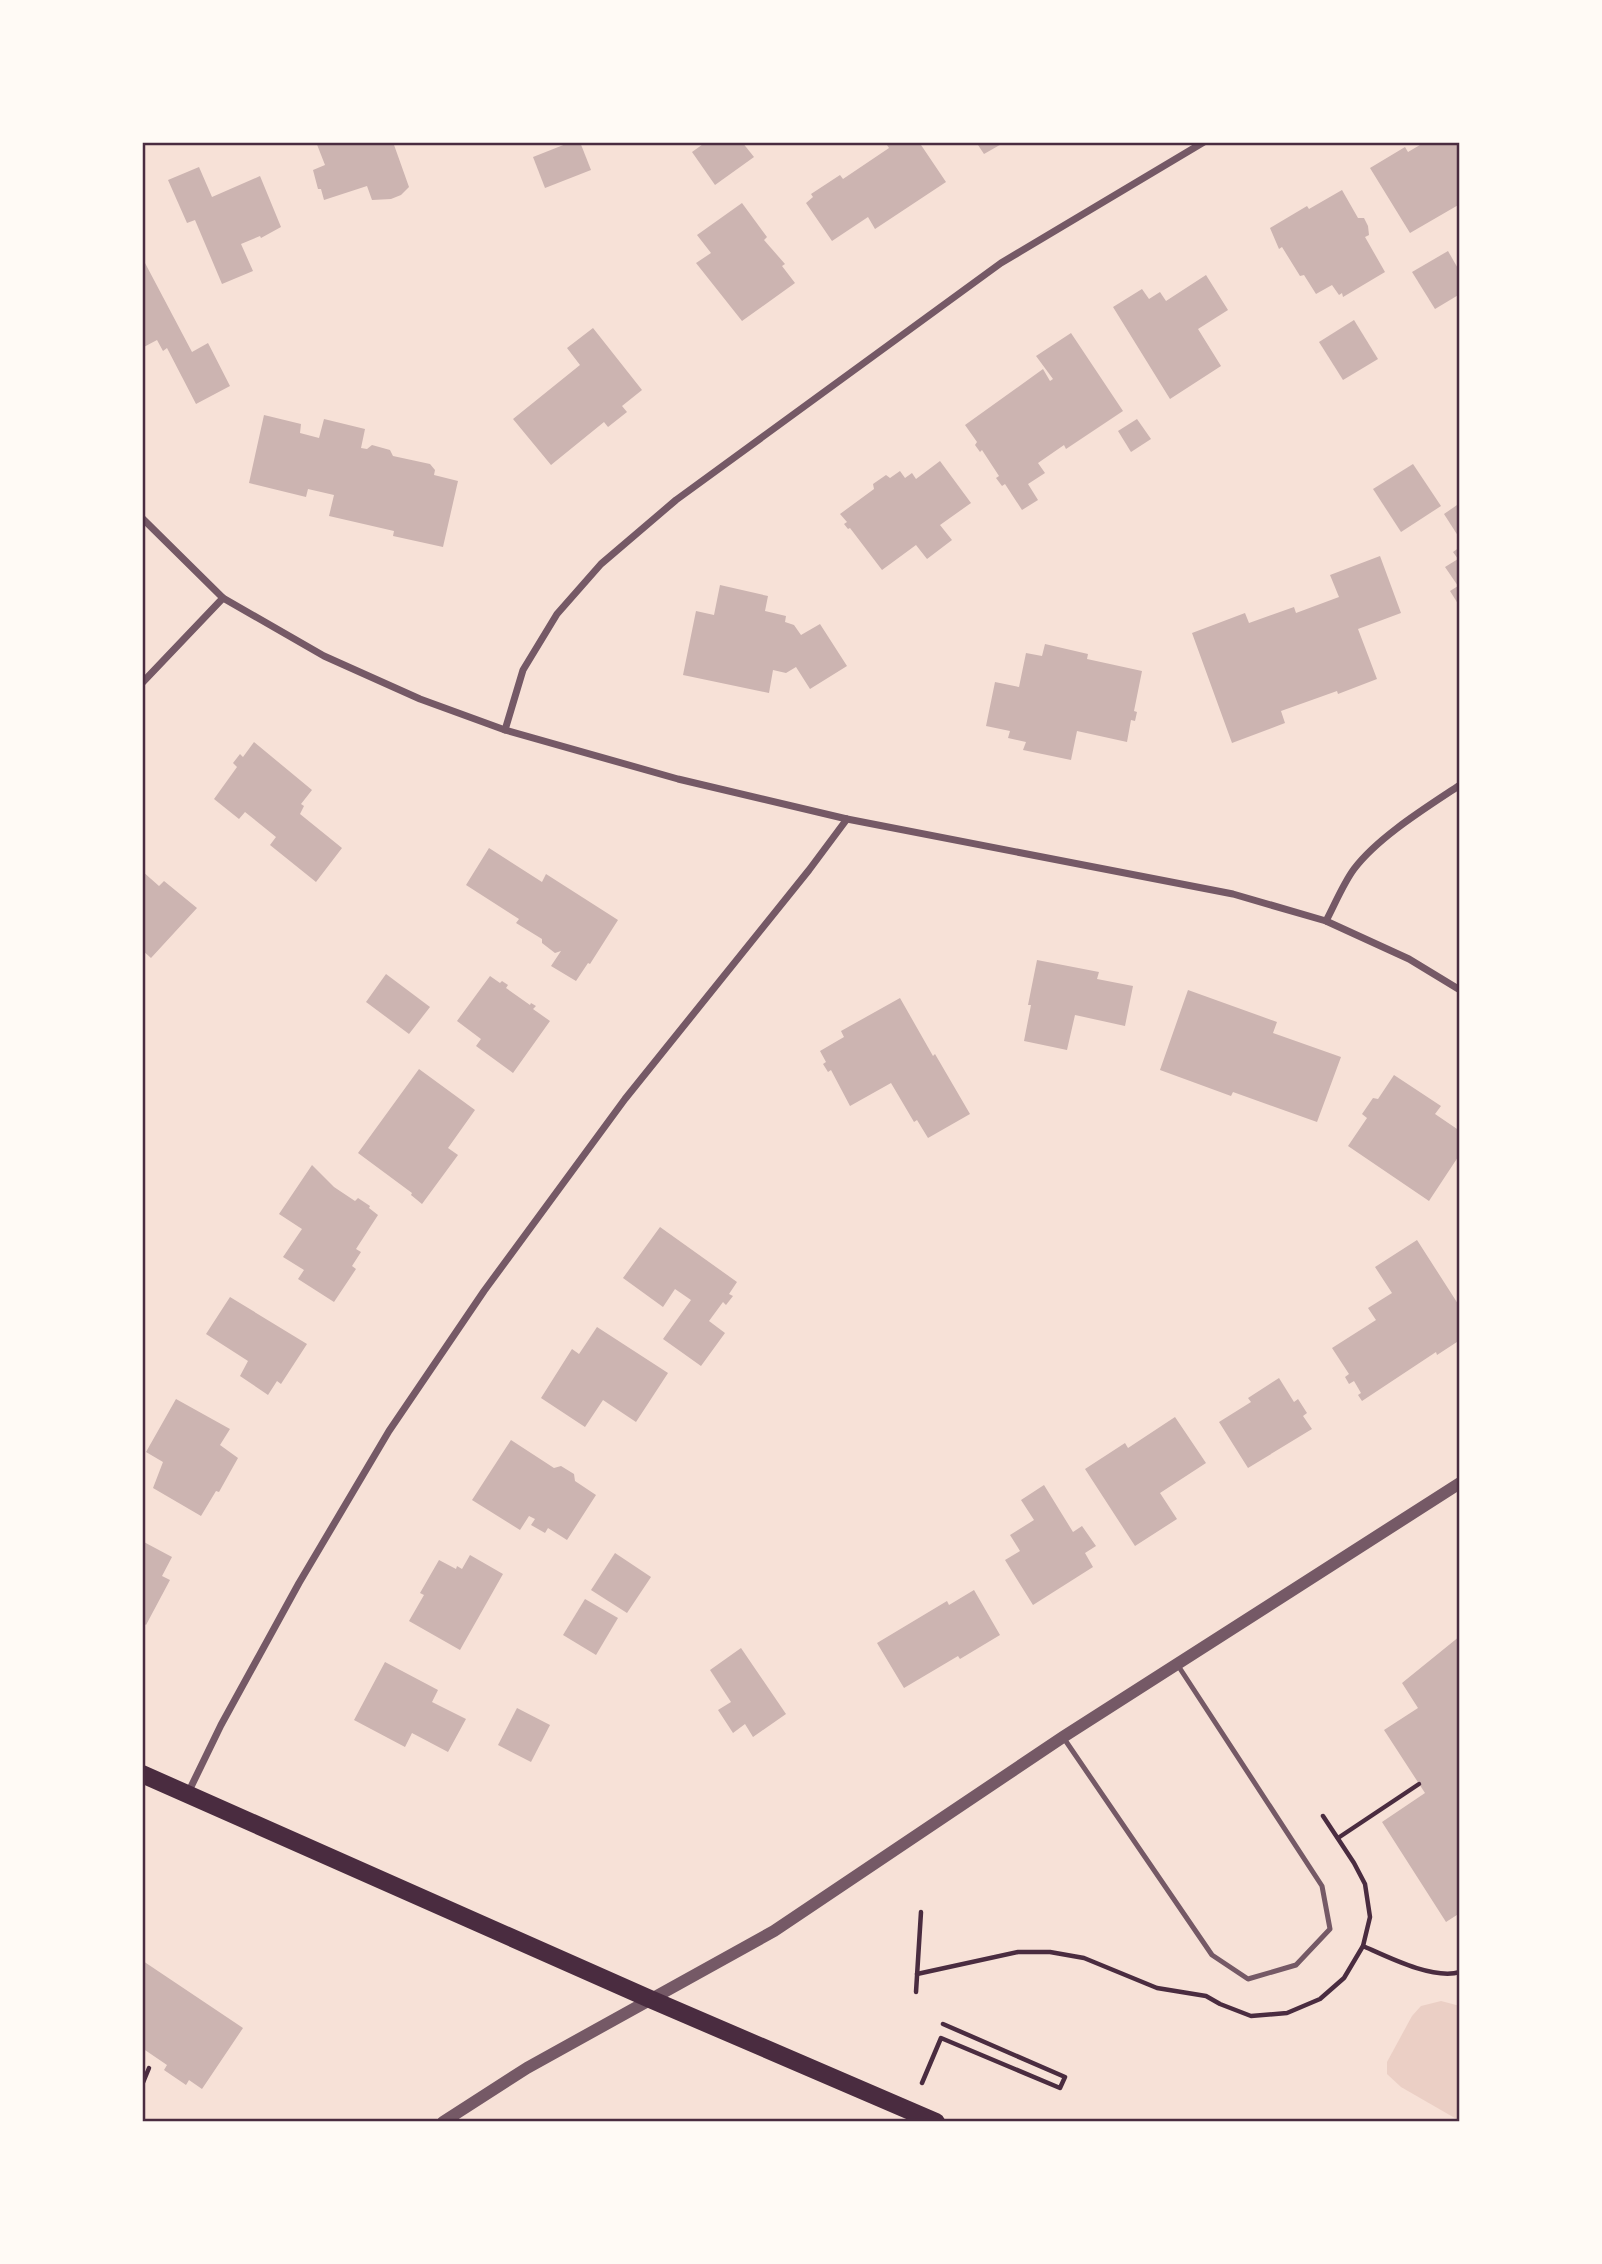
<svg xmlns="http://www.w3.org/2000/svg" width="1602" height="2264" viewBox="0 0 1602 2264" font-family="'Libre Baskerville',serif">
  <rect width="100%" height="100%" fill="#f7e1d7"/>
  <polygon fill="#ebcfc5" points="1441,2001 1460,2006 1460,2121 1401,2087 1387,2074 1387,2062 1412,2016 1421,2006"/>
  <g fill="#ccb4b1">
    <polygon points="316,142 393,142 409,187 401,195 391,199 372,200 367,186 324,200 321,189 318,189 313,170 325,165"/>
    <polygon points="571,142 580,142 591,170 545,188 533,157"/>
    <polygon points="706,142 742,142 754,157 715,185 692,152"/>
    <polygon points="885,142 919,142 946,182 875,229 868,217 832,241 806,203 813,197 811,194 840,175 843,179 889,148"/>
    <polygon points="976,142 1005,142 984,154"/>
    <polygon points="1425,142 1460,142 1460,204 1410,233 1370,168 1405,147 1408,152"/>
    <polygon points="199,167 212,197 260,176 281,227 261,238 260,236 241,244 253,271 222,284 195,220 187,223 168,180"/>
    <polygon points="1342,190 1358,218 1364,218 1368,226 1369,235 1365,237 1385,272 1343,297 1342,293 1339,295 1332,285 1316,294 1304,275 1300,276 1282,247 1279,249 1270,228 1307,206 1309,209"/>
    <polygon points="742,203 767,237 764,240 785,264 782,266 795,283 742,321 696,263 711,253 697,235"/>
    <polygon points="1448,251 1460,272 1460,294 1435,309 1412,272"/>
    <polygon points="145,263 192,352 208,343 230,386 196,404 167,348 163,351 157,340 142,348 142,264"/>
    <polygon points="1206,275 1228,310 1198,329 1221,366 1170,399 1113,307 1142,289 1149,299 1160,292 1166,301"/>
    <polygon points="1354,320 1378,359 1343,380 1319,342"/>
    <polygon points="593,328 642,390 622,406 627,412 608,427 604,422 551,465 513,419 580,365 567,348"/>
    <polygon points="1071,333 1123,411 1066,449 1064,445 1038,463 1045,473 1028,484 1038,500 1022,510 1005,484 1002,486 996,478 999,476 982,450 980,452 975,445 977,442 965,425 1043,369 1050,381 1053,379 1036,356"/>
    <polygon points="264,415 301,424 300,433 319,438 324,419 365,429 361,448 367,449 372,445 390,450 393,456 430,464 435,470 434,475 458,481 443,547 393,536 394,531 329,516 334,495 308,489 306,497 249,483"/>
    <polygon points="1137,419 1151,439 1131,452 1118,431"/>
    <polygon points="940,461 971,503 940,525 952,540 927,559 916,545 882,570 850,528 848,529 844,524 847,522 840,514 874,489 873,484 886,475 890,478 900,471 905,478 912,473 916,479"/>
    <polygon points="1413,464 1441,506 1401,532 1373,489"/>
    <polygon points="1460,503 1460,539 1444,514"/>
    <polygon points="1460,547 1460,607 1450,591 1458,586 1445,567 1458,559 1453,552"/>
    <polygon points="1380,556 1401,613 1358,629 1377,679 1338,694 1337,691 1281,711 1285,723 1232,743 1192,633 1245,613 1249,623 1294,607 1296,613 1339,597 1330,575"/>
    <polygon points="720,585 768,596 765,611 786,616 785,622 794,625 801,635 820,624 847,666 810,689 796,667 786,673 773,670 769,693 683,675 696,611 714,615"/>
    <polygon points="1045,644 1088,654 1087,659 1142,671 1134,711 1137,712 1135,721 1131,720 1127,742 1077,731 1071,760 1023,750 1026,742 1008,738 1010,731 986,726 995,682 1019,687 1026,653 1042,656"/>
    <polygon points="254,742 312,790 301,804 304,806 300,814 342,848 316,882 270,845 276,837 245,812 239,819 214,799 237,767 233,763 240,754 243,757"/>
    <polygon points="489,848 542,882 546,874 618,920 590,964 588,963 576,981 551,966 561,951 555,953 542,943 542,939 516,923 519,919 466,885"/>
    <polygon points="142,871 159,886 164,881 197,908 151,958 142,950"/>
    <polygon points="1037,960 1099,972 1097,979 1133,986 1125,1026 1075,1015 1067,1050 1024,1041 1031,1005 1028,1005"/>
    <polygon points="386,974 430,1007 409,1034 366,1002"/>
    <polygon points="490,976 500,983 502,981 508,985 506,988 530,1005 531,1003 536,1006 533,1009 550,1021 513,1073 476,1046 481,1039 457,1021"/>
    <polygon points="1188,990 1277,1022 1273,1033 1341,1057 1317,1122 1233,1092 1231,1096 1160,1070"/>
    <polygon points="900,998 933,1056 935,1054 970,1114 928,1138 917,1120 914,1122 891,1083 850,1106 831,1070 828,1072 823,1064 826,1062 820,1051 844,1037 841,1031"/>
    <polygon points="419,1069 475,1110 448,1148 458,1155 422,1204 411,1195 412,1193 358,1153"/>
    <polygon points="1394,1075 1441,1106 1435,1114 1460,1131 1460,1154 1429,1201 1348,1146 1367,1118 1362,1114 1373,1098 1378,1099"/>
    <polygon points="312,1165 334,1187 355,1201 358,1198 370,1206 369,1208 378,1215 356,1249 361,1252 352,1266 356,1269 334,1302 298,1279 304,1270 283,1257 302,1229 279,1214"/>
    <polygon points="660,1227 737,1282 729,1294 733,1296 726,1305 723,1302 709,1321 725,1333 701,1366 663,1339 691,1300 675,1289 663,1307 623,1278"/>
    <polygon points="1417,1240 1460,1307 1460,1340 1437,1355 1436,1352 1362,1401 1358,1395 1361,1393 1354,1381 1349,1384 1345,1377 1349,1374 1332,1348 1376,1320 1368,1308 1392,1293 1375,1267"/>
    <polygon points="230,1297 307,1344 281,1384 277,1381 268,1395 240,1376 248,1361 206,1334"/>
    <polygon points="597,1327 668,1373 636,1422 603,1400 585,1427 541,1398 572,1349 579,1354"/>
    <polygon points="1279,1378 1294,1402 1298,1399 1307,1413 1303,1416 1312,1429 1248,1468 1219,1422 1251,1402 1248,1398"/>
    <polygon points="176,1399 230,1429 220,1445 238,1458 219,1492 216,1491 201,1516 153,1488 163,1462 146,1452"/>
    <polygon points="1175,1417 1206,1463 1160,1493 1177,1519 1135,1546 1085,1469 1125,1443 1128,1448"/>
    <polygon points="511,1440 554,1468 561,1466 574,1474 575,1481 596,1495 567,1540 548,1528 545,1533 531,1525 535,1519 529,1516 520,1530 472,1500"/>
    <polygon points="1044,1485 1073,1532 1082,1526 1096,1546 1085,1553 1093,1567 1033,1605 1005,1560 1020,1551 1010,1535 1034,1520 1021,1500"/>
    <polygon points="142,1541 172,1557 162,1576 170,1580 146,1625 142,1622"/>
    <polygon points="615,1553 651,1577 627,1613 591,1590"/>
    <polygon points="470,1555 503,1574 460,1650 409,1621 424,1595 420,1593 439,1560 456,1569 457,1566 462,1569"/>
    <polygon points="974,1590 1000,1635 960,1659 958,1656 904,1688 877,1643 947,1601 949,1605"/>
    <polygon points="585,1599 618,1618 596,1655 563,1635"/>
    <polygon points="1460,1636 1460,1913 1446,1922 1382,1822 1425,1793 1384,1730 1418,1708 1402,1683"/>
    <polygon points="741,1648 786,1714 753,1737 745,1724 733,1733 718,1710 731,1702 710,1670"/>
    <polygon points="385,1662 438,1690 432,1702 466,1719 448,1752 412,1733 405,1747 354,1720"/>
    <polygon points="517,1708 550,1725 531,1762 498,1745"/>
    <polygon points="143,1961 243,2028 202,2089 189,2080 186,2085 164,2070 167,2065 142,2048"/>
  </g>
  <g fill="none" stroke-linecap="round" stroke-linejoin="round">
    <g stroke="#4a2c40" stroke-width="4.5">
      <polyline points="1338,1838 1419,1784"/>
      <path d="M 1363,1946 C 1388,1957 1433,1980 1460,1972"/>
      <polyline points="917,1974 1018,1952 1050,1952 1084,1958 1157,1988 1206,1996 1220,2004 1251,2016 1287,2013 1320,1999 1344,1978 1363,1946 1370,1917 1365,1884 1354,1863 1323,1816"/>
      <polyline points="916,1992 921,1912"/>
      <polyline points="922,2083 941,2038 1060,2088 1065,2077 943,2024"/>
      <polyline points="142,2085 149,2068"/>
    </g>
    <polyline stroke="#755966" stroke-width="5" points="1063,1737 1212,1955 1248,1979 1296,1965 1330,1929 1322,1886 1177,1664"/>
    <g stroke="#755966" stroke-width="7">
      <polyline points="142,518 223,598 324,656 420,699 505,730 678,779 847,819 1233,894 1326,921 1409,959 1460,990"/>
      <polyline points="142,683 223,598"/>
      <polyline points="505,730 523,670 557,614 601,564 676,500 1001,263 1204,142"/>
      <path d="M 1326,921 C 1335,904 1343,884 1354,869 C 1378,837 1427,807 1460,785"/>
      <polyline points="188,1793 221,1725 299,1583 389,1431 484,1291 625,1099 809,870 847,819"/>
    </g>
    <polyline stroke="#755966" stroke-width="12" points="443,2122 527,2068 774,1931 1063,1737 1460,1483"/>
    <polyline stroke="#4a2c40" stroke-width="18" points="142,1774 650,1999 936,2122"/>
  </g>
  <rect width="1602" height="2264" fill="none" stroke="#fffaf5" stroke-width="287"/>
  <rect x="144" y="144" width="1314" height="1976" fill="none" stroke="#4a2c40" stroke-width="2.5"/>
</svg>
